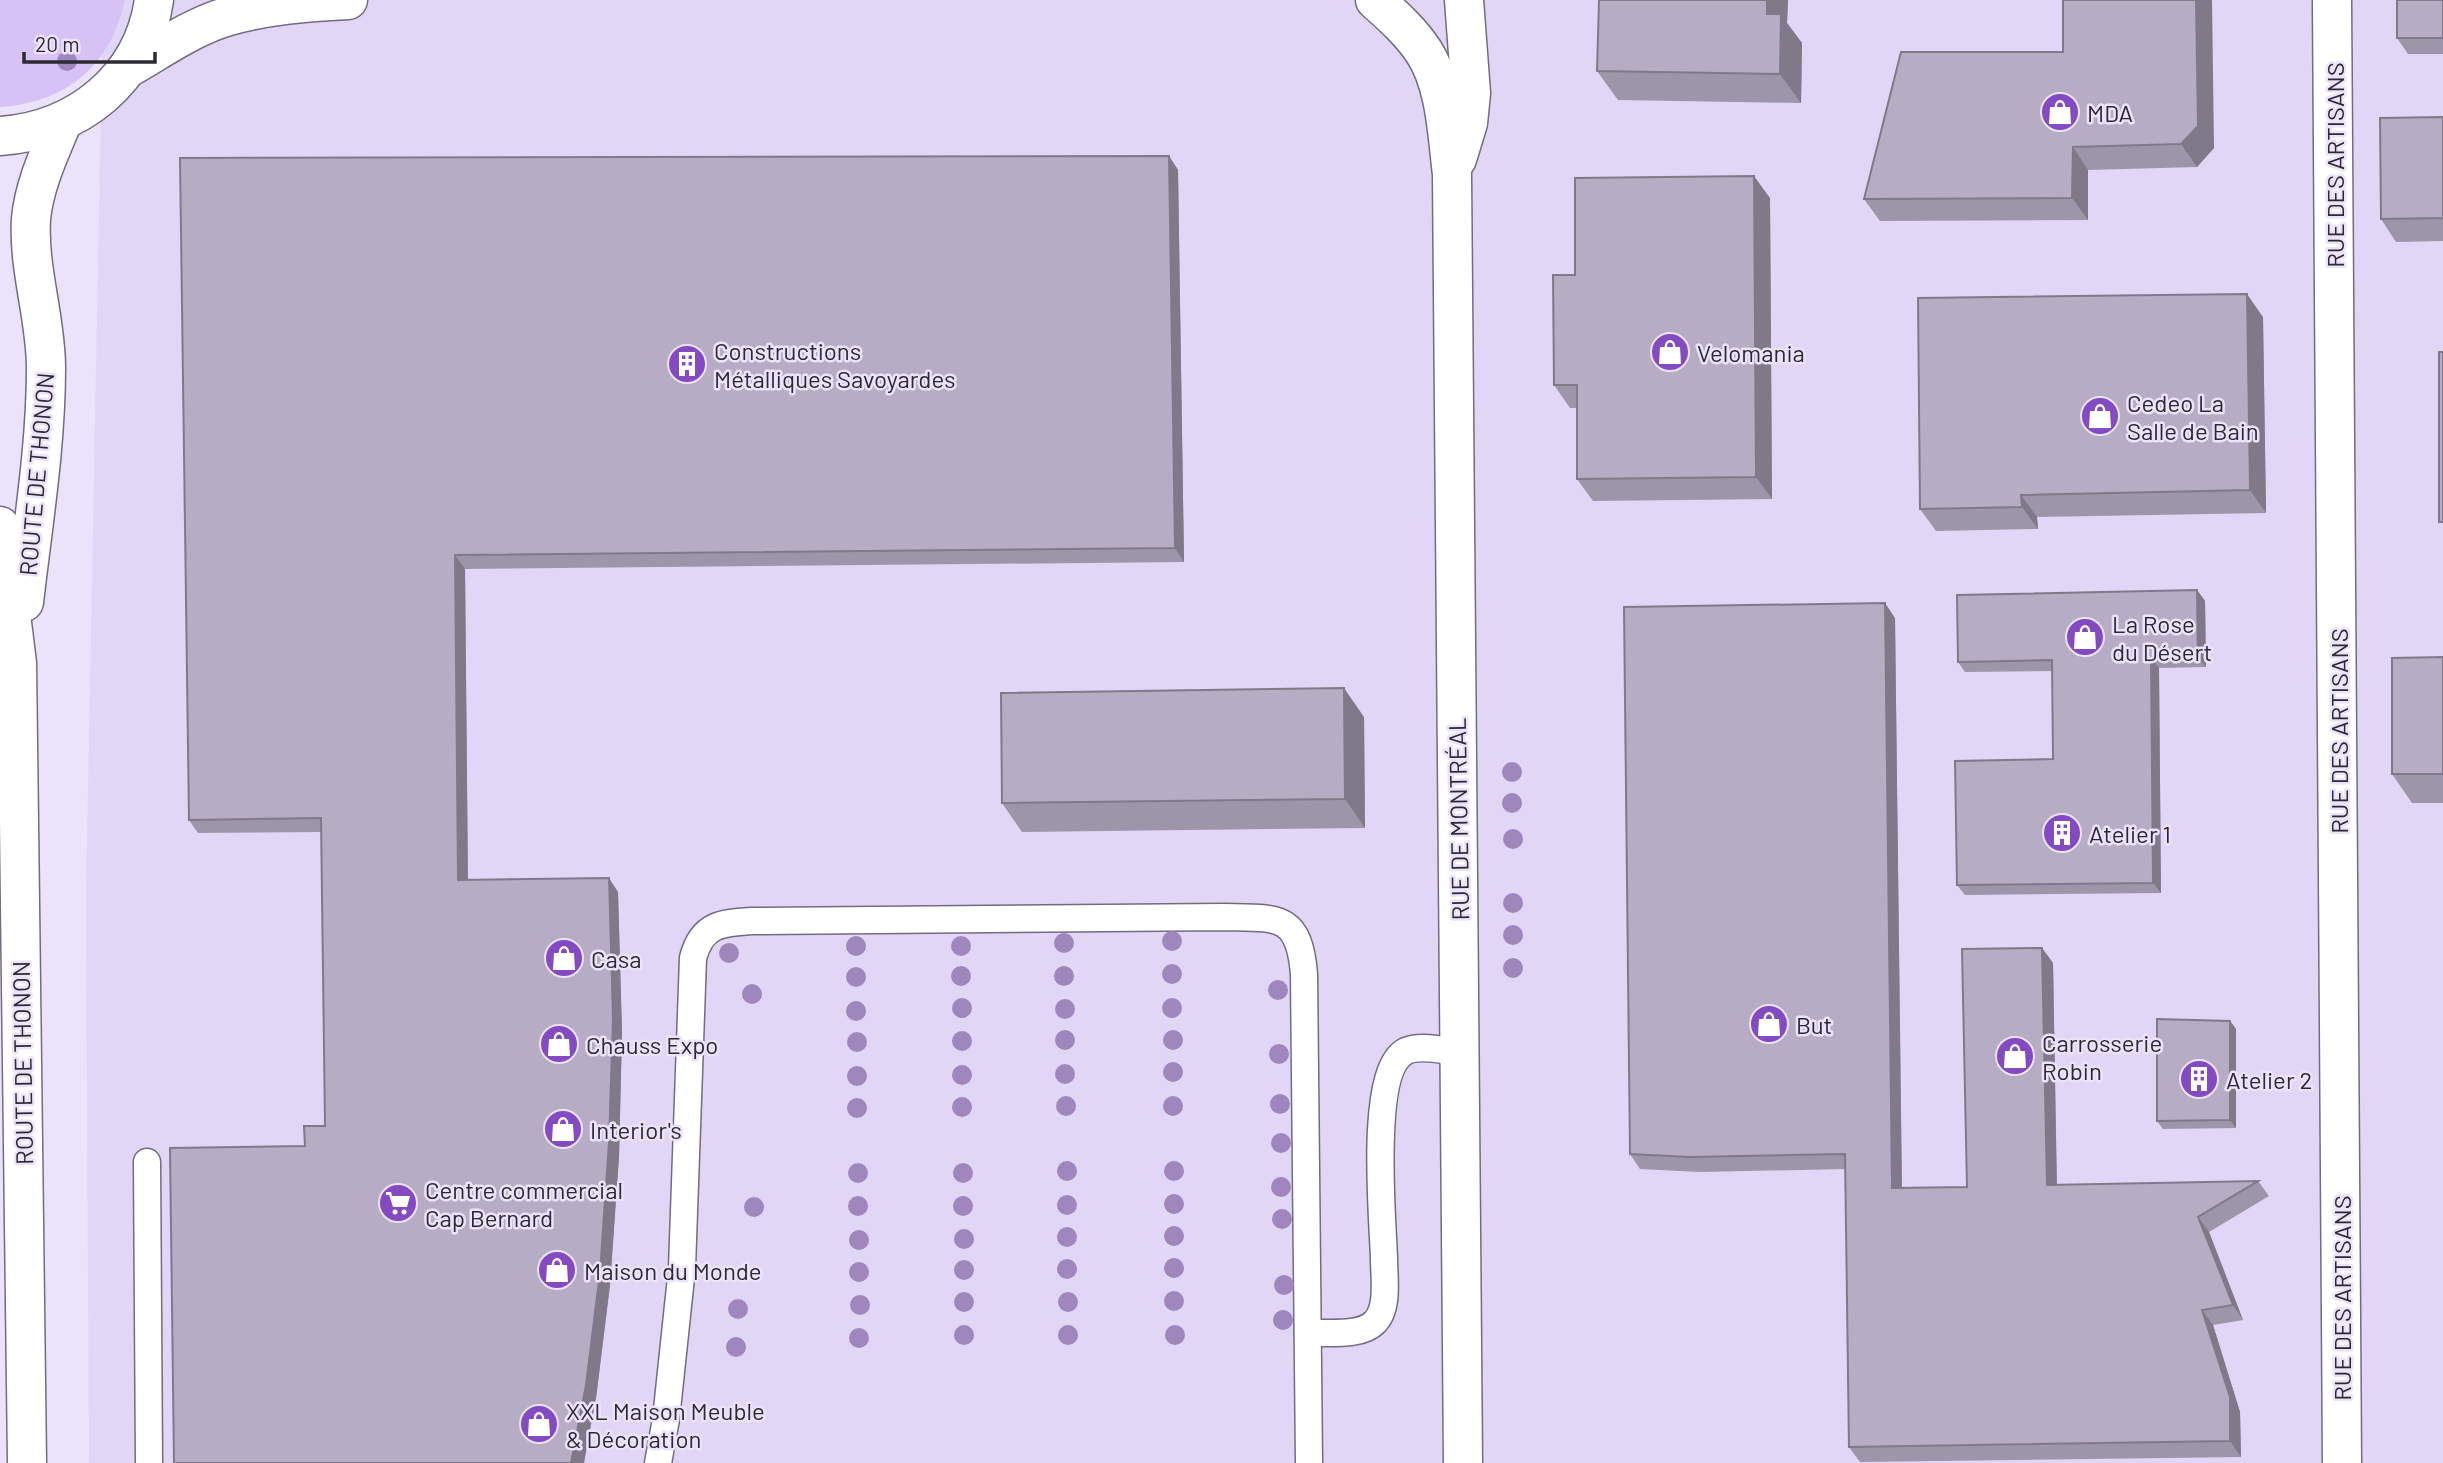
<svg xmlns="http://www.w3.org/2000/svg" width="2443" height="1463" viewBox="0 0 2443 1463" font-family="Barlow,sans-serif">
  <rect width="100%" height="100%" fill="#ebe2fb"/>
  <polygon fill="#e2d6f6" points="103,0 2443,0 2443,1463 89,1463 86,897"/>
  <path fill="#d6c2f5" d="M 0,0 L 125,0 C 111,65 68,101 3,107 L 0,107 Z"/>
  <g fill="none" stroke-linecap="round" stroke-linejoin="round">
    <defs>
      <g id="lane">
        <polyline points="147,1162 149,1463"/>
        <path d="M 1308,1333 C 1327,1332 1361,1337 1375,1322 C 1389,1308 1384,1277 1384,1259 C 1383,1220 1368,1070 1406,1051 C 1421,1044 1445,1051 1460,1052"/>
        <path d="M 658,1463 L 666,1419 L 682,1268 L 693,958 C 702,924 721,923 752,921 L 1224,917 C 1277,918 1299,913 1304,974 L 1309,1463"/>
      </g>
      <polyline id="street" points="2332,0 2342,1463"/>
      <g id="secondary">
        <path d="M 1375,0 C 1393,16 1411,32 1424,52 C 1446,86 1447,135 1452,174 L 1463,1463"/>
        <path d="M 128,68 C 160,50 193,26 229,16 C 267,5 309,2 348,0"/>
        <polyline points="1457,159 1468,123 1471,93 1464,0"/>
      </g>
      <g id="primary">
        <path d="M 0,136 C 77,131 143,79 154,0"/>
        <polyline points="0,526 17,663 27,1463"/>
        <path d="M 24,602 C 33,524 46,446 46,368 C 46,318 28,269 31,219 C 34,186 49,154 62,123"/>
      </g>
    </defs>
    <use href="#lane" stroke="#736b81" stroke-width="29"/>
    <use href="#street" stroke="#736b81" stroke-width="41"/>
    <use href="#secondary" stroke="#736b81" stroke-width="41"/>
    <use href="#primary" stroke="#736b81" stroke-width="41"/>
    <use href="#lane" stroke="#fff" stroke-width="26"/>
    <use href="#street" stroke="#fff" stroke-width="38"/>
    <use href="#secondary" stroke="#fff" stroke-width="38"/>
    <use href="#primary" stroke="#fff" stroke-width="38"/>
  </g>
  <g fill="#9f87be">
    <circle cx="67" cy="61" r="10"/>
    <circle cx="1512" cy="772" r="10"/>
    <circle cx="1512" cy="803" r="10"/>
    <circle cx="1513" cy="839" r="10"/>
    <circle cx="1513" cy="903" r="10"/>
    <circle cx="1513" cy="935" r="10"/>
    <circle cx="1172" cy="941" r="10"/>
    <circle cx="1064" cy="943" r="10"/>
    <circle cx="856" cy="946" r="10"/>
    <circle cx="961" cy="946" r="10"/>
    <circle cx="729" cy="953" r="10"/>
    <circle cx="1513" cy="968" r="10"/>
    <circle cx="1172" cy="974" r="10"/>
    <circle cx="961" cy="976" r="10"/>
    <circle cx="1064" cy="976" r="10"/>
    <circle cx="856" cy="977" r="10"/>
    <circle cx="1278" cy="990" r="10"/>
    <circle cx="752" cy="994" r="10"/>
    <circle cx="962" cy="1008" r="10"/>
    <circle cx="1172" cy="1008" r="10"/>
    <circle cx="1065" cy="1009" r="10"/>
    <circle cx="856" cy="1011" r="10"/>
    <circle cx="1065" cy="1040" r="10"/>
    <circle cx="1173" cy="1040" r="10"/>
    <circle cx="962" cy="1041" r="10"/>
    <circle cx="857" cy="1042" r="10"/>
    <circle cx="1279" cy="1054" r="10"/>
    <circle cx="1173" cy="1072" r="10"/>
    <circle cx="1065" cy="1074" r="10"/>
    <circle cx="962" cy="1075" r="10"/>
    <circle cx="857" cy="1076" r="10"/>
    <circle cx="1280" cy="1104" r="10"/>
    <circle cx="1066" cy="1106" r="10"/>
    <circle cx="1173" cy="1106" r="10"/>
    <circle cx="962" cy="1107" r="10"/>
    <circle cx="857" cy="1108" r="10"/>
    <circle cx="1281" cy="1143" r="10"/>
    <circle cx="1067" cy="1171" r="10"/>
    <circle cx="1174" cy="1171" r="10"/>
    <circle cx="858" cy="1173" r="10"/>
    <circle cx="963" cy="1173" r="10"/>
    <circle cx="1281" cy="1187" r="10"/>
    <circle cx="1174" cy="1204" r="10"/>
    <circle cx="1067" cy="1205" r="10"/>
    <circle cx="858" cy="1206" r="10"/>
    <circle cx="963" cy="1206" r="10"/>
    <circle cx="754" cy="1207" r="10"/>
    <circle cx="1282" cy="1219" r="10"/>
    <circle cx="1174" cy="1236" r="10"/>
    <circle cx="1067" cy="1237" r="10"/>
    <circle cx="964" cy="1239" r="10"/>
    <circle cx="859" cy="1240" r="10"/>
    <circle cx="1174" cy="1268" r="10"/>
    <circle cx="1067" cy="1269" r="10"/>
    <circle cx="964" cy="1270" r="10"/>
    <circle cx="859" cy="1272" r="10"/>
    <circle cx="1284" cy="1285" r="10"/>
    <circle cx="1174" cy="1301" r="10"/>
    <circle cx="964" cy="1302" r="10"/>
    <circle cx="1068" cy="1302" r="10"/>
    <circle cx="860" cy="1305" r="10"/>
    <circle cx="738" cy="1309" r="10"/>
    <circle cx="1283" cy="1320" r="10"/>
    <circle cx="964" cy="1335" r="10"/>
    <circle cx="1068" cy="1335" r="10"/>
    <circle cx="1175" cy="1335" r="10"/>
    <circle cx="859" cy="1338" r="10"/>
    <circle cx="736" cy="1347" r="10"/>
  </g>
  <g fill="#9d95a9">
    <polygon points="1599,0 1788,0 1787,23 1802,43 1801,103 1618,100 1597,71"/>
    <polygon points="2443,0 2443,54 2408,54 2397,38"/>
    <polygon points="1901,52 2214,148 2197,167 2088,170 2088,220 1880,221 1864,199"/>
    <polygon points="2443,117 2443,241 2396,242 2381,219"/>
    <polygon points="1169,156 1178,170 1184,562 465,569 468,880 618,892 622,1032 619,1157 610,1285 596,1398 305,1146 325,1126 321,832 198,833 189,820 180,158"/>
    <polygon points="1770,198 1772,499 1593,501 1577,479 1577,408 1570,408 1554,385 1575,275"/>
    <polygon points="2263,317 2266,513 2037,517 2038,529 1936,531 1920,509"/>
    <polygon points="2197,590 2205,601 2206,667 2159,668 2161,893 1965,895 1957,885 2053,759 2052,671 1965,672 1958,662"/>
    <polygon points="1895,618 1902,1188 1967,1187 2042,948 2053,963 2057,1185 2258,1181 2269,1196 2209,1232 2243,1320 2213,1325 2240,1412 2241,1457 1860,1462 1849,1447 1845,1169 1700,1172 1640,1169 1630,1154"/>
    <polygon points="2443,657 2443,803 2412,803 2392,774"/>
    <polygon points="1364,717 1365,828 1022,832 1002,803"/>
    <polygon points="2230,1021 2236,1029 2236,1128 2163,1129 2157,1121"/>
  </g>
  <g fill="#7f798a">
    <polygon points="1767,0 1788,0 1787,23 1802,43 1801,103 1780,74 1767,14"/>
    <polygon points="2196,0 2212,0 2214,148 2197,167 2181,144"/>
    <polygon points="2073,147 2088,170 2088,220 2072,198"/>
    <polygon points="1169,156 1178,170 1184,562 1175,548"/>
    <polygon points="1754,176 1770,198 1772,499 1756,477"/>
    <polygon points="2247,294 2263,317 2266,513 2250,490"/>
    <polygon points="2021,495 2037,517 2038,529 2022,507"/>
    <polygon points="455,555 465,569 468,894 458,880"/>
    <polygon points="2197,590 2205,601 2206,667 2198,657"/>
    <polygon points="1885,603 1895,618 1902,1203 1892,1188"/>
    <polygon points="2151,658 2159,668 2161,893 2153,883"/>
    <polygon points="1344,688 1364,717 1365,828 1345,799"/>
    <polygon points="609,878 618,892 622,1032 619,1157 610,1285 596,1398 584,1463 571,1463"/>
    <polygon points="2042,948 2053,963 2057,1200 2047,1185"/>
    <polygon points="2230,1021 2236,1029 2236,1128 2230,1120"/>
    <polygon points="2198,1217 2209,1232 2243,1320 2233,1305"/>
    <polygon points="2202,1310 2213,1325 2240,1412 2241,1457 2230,1441"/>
  </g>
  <g fill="#b6adc5" stroke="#7f798a" stroke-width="2">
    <polygon points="1599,0 1767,0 1767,14 1781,14 1780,74 1597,71"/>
    <polygon points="2063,0 2196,0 2198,126 2181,144 2073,147 2072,198 1864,199 1901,52 2063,52"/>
    <rect x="2397" y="0" width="46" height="38"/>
    <polygon points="2443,117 2443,218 2381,219 2380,118"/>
    <polygon points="1169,156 1175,548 455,555 458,880 609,878 613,1018 609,1143 600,1272 586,1385 571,1463 174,1463 170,1148 305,1146 304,1126 325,1126 321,818 189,820 180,158"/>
    <polygon points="1754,176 1756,477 1577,479 1577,385 1554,385 1553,275 1575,275 1575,178"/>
    <polygon points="2247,294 2250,490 2021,495 2022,507 1920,509 1918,298"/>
    <rect x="2439" y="352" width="4" height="170"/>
    <polygon points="2197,590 2198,657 2151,658 2153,883 1957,885 1955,761 2053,759 2052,660 1958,662 1957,595"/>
    <polygon points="1885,603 1892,1188 1967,1187 1962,949 2042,948 2047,1185 2258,1181 2198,1217 2233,1305 2202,1310 2230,1397 2230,1441 1849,1447 1845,1154 1690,1157 1630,1154 1624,607"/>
    <polygon points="2443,657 2443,774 2392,774 2392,658"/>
    <polygon points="1344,688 1345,799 1002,803 1001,693"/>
    <polygon points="2157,1019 2230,1021 2230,1120 2157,1121"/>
  </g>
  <defs>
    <symbol id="shop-disc" viewBox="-11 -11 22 22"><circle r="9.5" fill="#834ac1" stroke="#ebe2fb"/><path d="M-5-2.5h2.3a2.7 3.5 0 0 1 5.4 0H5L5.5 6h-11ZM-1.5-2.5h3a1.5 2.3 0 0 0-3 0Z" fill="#fff"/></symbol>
    <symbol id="building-disc" viewBox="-11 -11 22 22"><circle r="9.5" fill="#834ac1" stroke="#ebe2fb"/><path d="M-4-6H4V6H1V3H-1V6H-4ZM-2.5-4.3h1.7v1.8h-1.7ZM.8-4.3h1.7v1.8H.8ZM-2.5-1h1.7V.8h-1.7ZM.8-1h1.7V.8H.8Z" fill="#fff"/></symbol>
    <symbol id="supermarket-disc" viewBox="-11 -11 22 22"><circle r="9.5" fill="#834ac1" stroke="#ebe2fb"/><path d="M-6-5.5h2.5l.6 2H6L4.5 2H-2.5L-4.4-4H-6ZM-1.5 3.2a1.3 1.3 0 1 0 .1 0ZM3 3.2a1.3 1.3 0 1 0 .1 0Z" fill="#fff"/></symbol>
  </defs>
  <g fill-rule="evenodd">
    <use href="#shop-disc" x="2038" y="90" width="44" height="44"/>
    <use href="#shop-disc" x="1648" y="330" width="44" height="44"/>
    <use href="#building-disc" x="665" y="342" width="44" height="44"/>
    <use href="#shop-disc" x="2078" y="394" width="44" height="44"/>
    <use href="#shop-disc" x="2063" y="615" width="44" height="44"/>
    <use href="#building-disc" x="2040" y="811" width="44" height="44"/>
    <use href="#shop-disc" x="542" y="936" width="44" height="44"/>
    <use href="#shop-disc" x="1747" y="1002" width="44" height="44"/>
    <use href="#shop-disc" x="537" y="1022" width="44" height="44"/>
    <use href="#shop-disc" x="1993" y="1034" width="44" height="44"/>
    <use href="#building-disc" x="2177" y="1057" width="44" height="44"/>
    <use href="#shop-disc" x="541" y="1107" width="44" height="44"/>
    <use href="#supermarket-disc" x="376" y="1181" width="44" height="44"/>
    <use href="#shop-disc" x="535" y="1248" width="44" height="44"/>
    <use href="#shop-disc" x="517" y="1402" width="44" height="44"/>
  </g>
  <g text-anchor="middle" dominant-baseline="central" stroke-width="5" stroke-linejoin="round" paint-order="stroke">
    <g font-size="24" fill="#2c2932" stroke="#ebe2fb" text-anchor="start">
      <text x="2087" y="112">MDA</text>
      <text x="714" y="350">Constructions<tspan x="714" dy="28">Métalliques Savoyardes</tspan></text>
      <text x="1697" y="352">Velomania</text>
      <text x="2127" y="402">Cedeo La<tspan x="2127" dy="28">Salle de Bain</tspan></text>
      <text x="2112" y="623">La Rose<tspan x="2112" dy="28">du Désert</tspan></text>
      <text x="2089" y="833">Atelier 1</text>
      <text x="591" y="958">Casa</text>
      <text x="1796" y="1024">But</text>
      <text x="2042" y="1042">Carrosserie<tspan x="2042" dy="28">Robin</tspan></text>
      <text x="586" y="1044">Chauss Expo</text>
      <text x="2226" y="1079">Atelier 2</text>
      <text x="590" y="1129">Interior's</text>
      <text x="425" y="1189">Centre commercial<tspan x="425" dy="28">Cap Bernard</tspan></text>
      <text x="584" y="1270">Maison du Monde</text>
      <text x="566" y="1410">XXL Maison Meuble<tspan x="566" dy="28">&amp; Décoration</tspan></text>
    </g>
    <g font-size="24" fill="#2c2932" stroke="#ebe2fb">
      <text transform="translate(2334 165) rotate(-90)">RUE DES ARTISANS</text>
      <text transform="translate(36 474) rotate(-85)">ROUTE DE THONON</text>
      <text transform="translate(2338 731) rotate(-90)">RUE DES ARTISANS</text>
      <text transform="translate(1458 819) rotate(-91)">RUE DE MONTRÉAL</text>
      <text transform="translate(22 1063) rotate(-91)">ROUTE DE THONON</text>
      <text transform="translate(2341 1298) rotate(-90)">RUE DES ARTISANS</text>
    </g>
  </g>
  <path d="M24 52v10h131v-10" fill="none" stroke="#2c2932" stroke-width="3.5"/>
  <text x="35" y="52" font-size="21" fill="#2c2932" stroke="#ebe2fb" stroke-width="5" paint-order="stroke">20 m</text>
</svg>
